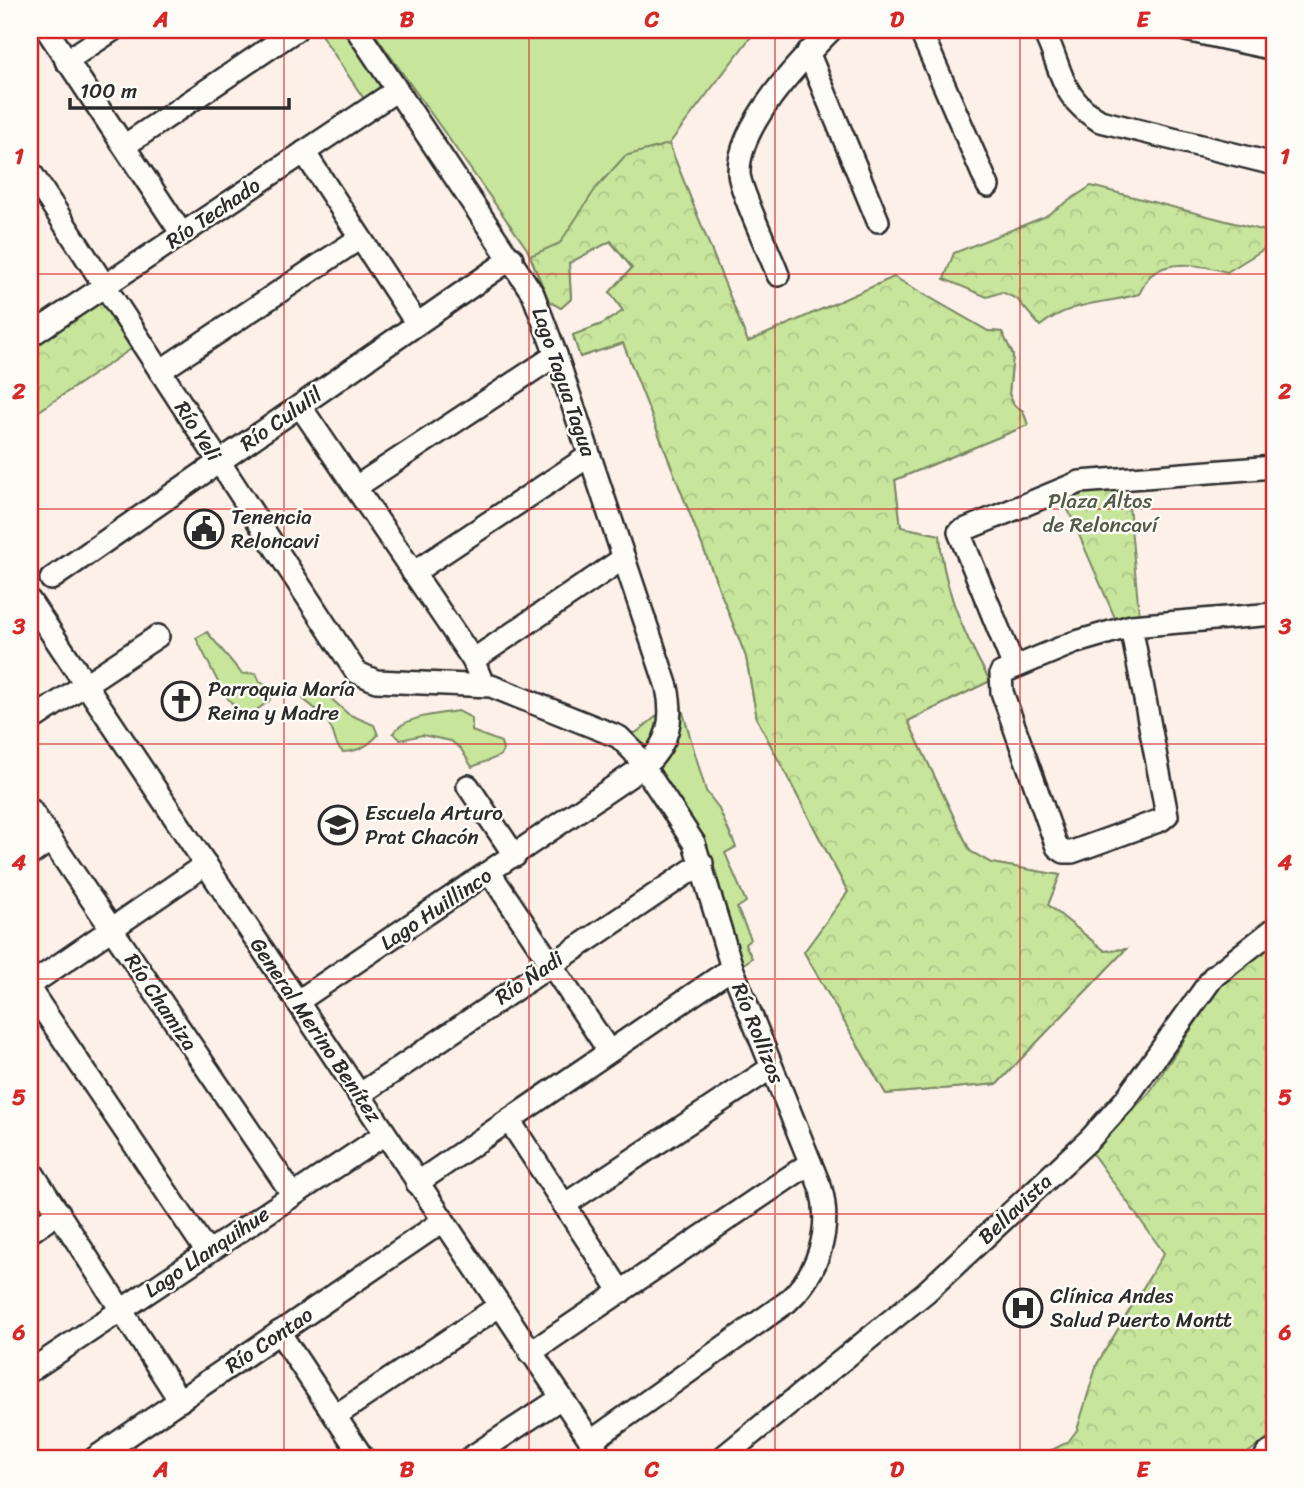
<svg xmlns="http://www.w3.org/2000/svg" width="1304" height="1488" viewBox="0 0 1304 1488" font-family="Sriracha,sans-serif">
  <defs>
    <pattern id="forest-crowns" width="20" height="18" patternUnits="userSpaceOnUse" patternTransform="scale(1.75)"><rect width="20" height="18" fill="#c8e59c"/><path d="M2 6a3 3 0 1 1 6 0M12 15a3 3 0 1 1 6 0" fill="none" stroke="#acc587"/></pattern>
  </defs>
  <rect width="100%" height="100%" fill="#fcf0e9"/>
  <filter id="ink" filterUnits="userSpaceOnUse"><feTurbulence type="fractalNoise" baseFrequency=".0143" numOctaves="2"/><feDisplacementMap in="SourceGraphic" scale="14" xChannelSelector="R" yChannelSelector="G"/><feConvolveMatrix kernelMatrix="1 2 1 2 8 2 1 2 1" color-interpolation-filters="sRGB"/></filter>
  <g filter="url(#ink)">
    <g fill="#c8e59c" stroke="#7a8864" stroke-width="2">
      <polygon points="318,30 350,30 387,85 366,102"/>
      <path d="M 372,30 L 756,30 L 669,144 L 748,342 L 894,277 L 988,331 L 1002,332 L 1013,355 L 1009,394 L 1014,405 L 1023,411 L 1028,425 L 895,480 L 901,527 L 940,535 C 941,584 966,639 990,681 L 908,721 L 970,851 L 991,863 L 1060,875 L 1048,905 L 1105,951 L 1126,949 L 997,1084 L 886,1094 L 804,952 L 848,892 L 757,719 L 746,657 L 623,343 L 580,357 L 573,335 L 602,324 L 623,311 L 610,292 L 632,268 L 610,241 L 569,263 L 571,299 L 561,308 L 549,301 L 527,249 Z"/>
      <polygon points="207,632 242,674 256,673 260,682 275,688 269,701 244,719 223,692 196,638"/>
      <path d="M 323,691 L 348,714 L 374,725 L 378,735 C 367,747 358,751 343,752 C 334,744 336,738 331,728 C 326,716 313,707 303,699 L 306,694 Z"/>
      <polygon points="679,699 706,791 718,807 736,847 725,853 746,902 737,908 751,939 745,944 752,958 738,968 651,771"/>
      <polygon points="664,710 659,736 644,754 628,735 637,732"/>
      <path d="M 458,711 L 472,718 L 472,731 L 501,742 L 503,750 L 500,756 L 472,767 L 461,749 L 451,741 L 422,735 L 401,740 L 393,733 C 405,716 439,714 458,711 Z"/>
    </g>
    <g fill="url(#forest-crowns)" stroke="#7a8864" stroke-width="2">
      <path d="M 669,144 L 748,342 L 894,277 L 988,331 L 1002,332 L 1013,355 L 1009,394 L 1014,405 L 1023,411 L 1028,425 L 895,480 L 901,527 L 940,535 C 941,584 966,639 990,681 L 908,721 L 970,851 L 991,863 L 1060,875 L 1048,905 L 1105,951 L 1126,949 L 997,1084 L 886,1094 L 804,952 L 848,892 L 757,719 L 746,657 L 623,343 L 580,357 L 573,335 L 602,324 L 623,311 L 610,292 L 632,268 L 611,241 L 569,263 L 571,299 L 561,308 L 549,301 L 530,256 L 560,243 L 596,188 L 625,156 Z"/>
      <path d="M 1091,186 L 1269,232 L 1274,237 L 1274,243 L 1227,272 C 1205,266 1171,258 1151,275 C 1146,279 1143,288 1139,294 C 1102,305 1073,300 1040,326 L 1017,299 L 1002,292 L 987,297 L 944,279 L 954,253 L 1044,217 Z"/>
      <polygon points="101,298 131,349 30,417 30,346"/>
      <polygon points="1127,483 1139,614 1115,618 1063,498 1071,490"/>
      <polygon points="1274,941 1274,1433 1241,1458 1026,1458 1044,1454 1068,1442 1077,1430 1097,1364 1164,1253 1092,1153 1149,1093 1225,978"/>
    </g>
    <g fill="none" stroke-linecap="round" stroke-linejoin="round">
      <defs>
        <g id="minor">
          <polyline points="47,30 182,234"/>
          <polyline points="920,30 988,186"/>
          <path d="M 1043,30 C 1063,68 1058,96 1100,121 L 1274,164"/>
          <polyline points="1186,30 1274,49"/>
          <polyline points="808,52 878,221"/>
          <polyline points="66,61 113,30"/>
          <polyline points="124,146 296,30"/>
          <polyline points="304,152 417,324"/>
          <path d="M 30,171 L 356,672 L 376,681 L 491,686 L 619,737 L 634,752 L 694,843 L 732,968 L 821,1189 C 832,1231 818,1274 787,1302 L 590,1442"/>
          <path d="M 778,275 C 771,256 739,188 739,173 C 738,125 799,62 831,30"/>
          <polyline points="30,336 397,90"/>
          <polyline points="160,371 360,238"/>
          <polyline points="300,406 473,660 483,684"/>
          <polyline points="356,487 556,355"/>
          <polyline points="413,573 589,456"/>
          <polyline points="51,579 512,258"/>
          <polyline points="30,601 602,1458"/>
          <polyline points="1131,626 1167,815 1161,820 1072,852 1064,852 1057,847 1002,692 1001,673 1073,643 1131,626 1274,614"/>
          <polyline points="473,660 624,558"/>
          <polyline points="1014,667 959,532 1080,482 1274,467"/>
          <polyline points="30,721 158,636"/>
          <polyline points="468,786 515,856"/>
          <polyline points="30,809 293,1195"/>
          <polyline points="30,855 51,840"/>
          <polyline points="490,873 609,1051"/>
          <polyline points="30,985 206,864"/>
          <polyline points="30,990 207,1252"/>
          <path d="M 297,1002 L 643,767 C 669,745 674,719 667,687 L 556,355 L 533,294 L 357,30"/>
          <polyline points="359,1095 702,863"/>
          <polyline points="509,1120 621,1292"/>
          <polyline points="30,1169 180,1401"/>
          <polyline points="417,1183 732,968"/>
          <polyline points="564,1205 771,1068"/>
          <polyline points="30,1232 59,1212"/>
          <polyline points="279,1332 363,1458"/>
          <polyline points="530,1353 810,1163"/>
          <polyline points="30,1371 385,1134"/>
          <polyline points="335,1416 499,1306"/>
          <polyline points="95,1458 443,1221"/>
          <polyline points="470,1458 561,1398"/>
          <polyline points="722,1458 926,1292 1090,1139 1125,1100 1213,977 1274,929"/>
        </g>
        <polyline id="highway" points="1271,1458 1274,1456"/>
      </defs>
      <use href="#minor" stroke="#2b2b2b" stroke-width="26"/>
      <use href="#highway" stroke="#2b2b2b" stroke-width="37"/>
      <use href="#minor" stroke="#fdfcf7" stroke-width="21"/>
      <use href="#highway" stroke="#fdfcf7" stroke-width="32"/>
    </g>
  </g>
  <path fill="none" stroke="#d62828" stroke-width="2" stroke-opacity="0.55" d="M 284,30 L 284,1458M 529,30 L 529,1458M 775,30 L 775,1458M 1020,30 L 1020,1458M 30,274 L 1274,274M 30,509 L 1274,509M 30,744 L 1274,744M 30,979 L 1274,979M 30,1214 L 1274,1214"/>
  <defs>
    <symbol id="civic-ring" viewBox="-11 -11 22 22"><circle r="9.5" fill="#fdfcf7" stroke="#2b2b2b" stroke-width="1.5"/><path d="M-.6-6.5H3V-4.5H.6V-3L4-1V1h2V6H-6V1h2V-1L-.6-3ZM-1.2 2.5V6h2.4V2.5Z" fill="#2b2b2b"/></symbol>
    <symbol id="church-ring" viewBox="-11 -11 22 22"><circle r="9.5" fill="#fdfcf7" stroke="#2b2b2b" stroke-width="1.5"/><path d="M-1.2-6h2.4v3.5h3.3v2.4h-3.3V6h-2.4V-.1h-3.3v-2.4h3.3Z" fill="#2b2b2b"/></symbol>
    <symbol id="school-ring" viewBox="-11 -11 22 22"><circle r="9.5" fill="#fdfcf7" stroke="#2b2b2b" stroke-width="1.5"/><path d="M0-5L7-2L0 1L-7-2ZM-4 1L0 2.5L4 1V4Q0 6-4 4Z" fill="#2b2b2b"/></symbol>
    <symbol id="hospital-ring" viewBox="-11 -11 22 22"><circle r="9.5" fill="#fdfcf7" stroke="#2b2b2b" stroke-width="1.5"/><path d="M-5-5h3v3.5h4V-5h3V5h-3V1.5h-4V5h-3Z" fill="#2b2b2b"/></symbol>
  </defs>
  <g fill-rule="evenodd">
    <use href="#civic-ring" x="182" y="507" width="44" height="44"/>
    <use href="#church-ring" x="159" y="679" width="44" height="44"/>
    <use href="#school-ring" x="316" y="803" width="44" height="44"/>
    <use href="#hospital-ring" x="1001" y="1286" width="44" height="44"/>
  </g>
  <g text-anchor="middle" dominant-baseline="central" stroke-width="5" stroke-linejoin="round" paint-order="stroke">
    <g font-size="21" fill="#2b2b2b" stroke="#fdfcf7">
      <text transform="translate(213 213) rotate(-34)">Río Techado</text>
      <text transform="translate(564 382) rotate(71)">Lago Tagua Tagua</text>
      <text transform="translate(281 419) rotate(-35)">Río Cululil</text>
      <text transform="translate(198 431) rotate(57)">Río Yeli</text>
      <text transform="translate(436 909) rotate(-34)">Lago Huillinco</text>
      <text transform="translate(529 978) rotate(-34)">Río Ñadi</text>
      <text transform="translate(161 1002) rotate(56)">Río Chamiza</text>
      <text transform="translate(316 1030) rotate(56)">General Merino Benítez</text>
      <text transform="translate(758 1033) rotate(68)">Río Rollizos</text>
      <text transform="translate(1015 1209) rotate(-43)">Bellavista</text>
      <text transform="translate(207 1252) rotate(-34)">Lago Llanquihue</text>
      <text transform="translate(269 1340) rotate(-34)">Río Contao</text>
    </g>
    <g font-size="21" fill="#525a47" stroke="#fdfcf7">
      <text x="1100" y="501">Plaza Altos<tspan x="1100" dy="24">de Reloncaví</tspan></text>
    </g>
    <g font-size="21" fill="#2b2b2b" stroke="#fdfcf7" text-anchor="start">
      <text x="231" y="517">Tenencia<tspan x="231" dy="24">Reloncavi</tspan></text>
      <text x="208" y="689">Parroquia María<tspan x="208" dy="24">Reina y Madre</tspan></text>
      <text x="365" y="813">Escuela Arturo<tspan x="365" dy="24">Prat Chacón</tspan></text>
      <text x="1050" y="1296">Clínica Andes<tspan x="1050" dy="24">Salud Puerto Montt</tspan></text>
    </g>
  </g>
  <rect width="1304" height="1488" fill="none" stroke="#fdfcf7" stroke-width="77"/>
  <path d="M70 98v10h219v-10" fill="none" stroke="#2b2b2b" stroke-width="3.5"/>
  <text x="80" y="98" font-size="21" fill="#2b2b2b" stroke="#fdfcf7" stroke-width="5" paint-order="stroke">100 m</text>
  <rect x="38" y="38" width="1228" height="1412" fill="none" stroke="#d62828" stroke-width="2.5"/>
  <g font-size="23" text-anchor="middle" font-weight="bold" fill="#d62828">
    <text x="161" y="27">A</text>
    <text x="407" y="27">B</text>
    <text x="652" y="27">C</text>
    <text x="897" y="27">D</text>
    <text x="1143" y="27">E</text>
    <text x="19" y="164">1</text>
    <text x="1285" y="164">1</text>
    <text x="19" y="399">2</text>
    <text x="1285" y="399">2</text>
    <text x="19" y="634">3</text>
    <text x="1285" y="634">3</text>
    <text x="19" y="870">4</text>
    <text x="1285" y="870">4</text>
    <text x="19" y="1105">5</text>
    <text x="1285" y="1105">5</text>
    <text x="19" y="1340">6</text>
    <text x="1285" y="1340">6</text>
    <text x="161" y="1477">A</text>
    <text x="407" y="1477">B</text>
    <text x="652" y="1477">C</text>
    <text x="897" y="1477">D</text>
    <text x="1143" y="1477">E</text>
  </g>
</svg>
